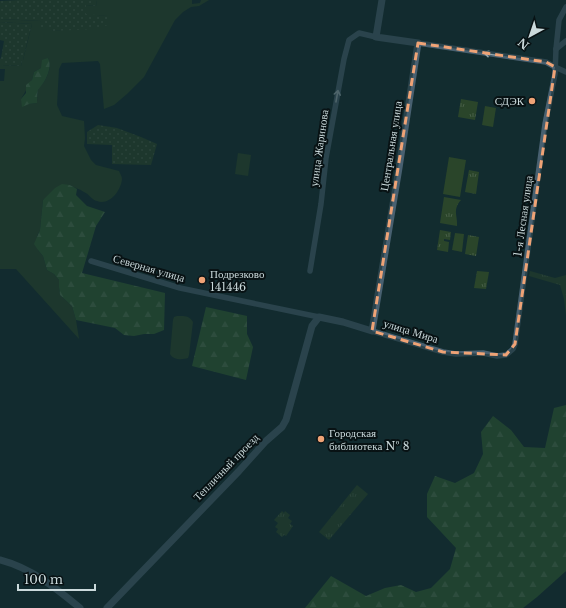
<svg xmlns="http://www.w3.org/2000/svg" width="566" height="608" viewBox="0 0 566 608" font-family="'Libre Baskerville',serif">
  <defs>
    <pattern id="forest-firs" width="22" height="20" patternUnits="userSpaceOnUse"><rect width="22" height="20" fill="#325e32"/><path d="M5 1l3.5 6h-7zM16 11l3.5 6h-7z" fill="#4e744f"/></pattern>
    <pattern id="park-tufts" width="24" height="20" patternUnits="userSpaceOnUse"><rect width="24" height="20" fill="#2a452a"/><path d="M3 7l-1-3M5 7V3M7 7l1-3M15 17l-1-3M17 17v-4M19 17l1-3" fill="none" stroke="#485f48"/></pattern>
    <pattern id="garden-dots" width="8" height="8" patternUnits="userSpaceOnUse"><rect width="8" height="8" fill="#2a452a"/><path d="M2 2h.1M6 6h.1" fill="none" stroke="#485f48" stroke-width="1.8" stroke-linecap="round"/></pattern>
  </defs>
  <rect width="100%" height="100%" fill="#122c2f"/>
  <g fill="#2a452a" fill-rule="evenodd">
    <path d="M 97,0 L 192,0 L 192,4 L 200,3 L 201,0 L 209,0 L 199,6 L 191,7 L 183,12 L 175,20 L 144,77 L 127,94 L 114,105 L 104,109 L 100,64 L 98,61 L 62,63 L 59,69 L 57,105 L 62,116 L 84,121 L 85,138 L 84,146 L 91,160 L 96,165 L 119,171 C 120,174 122,176 122,179 C 121,191 109,206 97,201 C 92,200 89,194 84,192 C 80,189 74,188 70,185 L 43,200 L 40,230 L 37,236 L 38,250 L 43,256 L 47,270 L 54,274 L 59,280 L 59,287 L 60,295 L 72,306 L 76,320 L 79,339 L 16,269 L 0,269 L 0,81 L 4,81 L 5,69 L 0,69 L 0,65 L 21,66 L 22,60 L 23,60 C 26,48 29,36 32,24 L 0,22 L 0,19 L 40,21 L 53,31 L 63,30 L 107,16 L 86,15 L 86,5 L 96,6 ZM 48,58 C 52,66 48,75 44,82 C 42,85 39,87 38,90 C 37,95 37,99 37,103 L 29,104 L 21,99 L 32,80 L 34,72 L 41,68 Z"/>
    <polygon points="485,106 496,108 493,127 482,125"/>
    <polygon points="238,153 251,155 248,176 235,174"/>
    <polygon points="449,157 466,160 460,197 443,194"/>
    <polygon points="455,233 464,234 462,252 452,250"/>
    <path d="M 177,316 C 184,316 189,315 193,322 L 189,355 L 188,358 C 182,360 173,360 170,354 L 173,320 L 174,317 Z"/>
  </g>
  <g fill="url(#forest-firs)">
    <path d="M 48,58 C 52,65 48,75 44,82 C 42,85 40,87 38,90 C 37,95 37,99 37,103 L 29,104 L 22,107 L 21,99 L 26,93 L 26,85 L 32,80 L 34,72 L 41,68 L 42,60 Z"/>
    <polygon points="62,184 70,185 77,189 76,195 87,206 105,212 96,226 82,273 165,293 164,330 154,334 144,334 134,336 124,335 115,328 76,320 72,306 60,295 59,287 59,280 54,274 47,270 43,256 38,250 34,244 40,230 43,200 55,188"/>
    <polygon points="206,307 247,316 247,334 253,347 246,380 192,366"/>
    <polygon points="566,405 566,571 537,597 523,608 305,608 331,576 366,596 385,588 401,585 416,592 431,588 450,569 456,548 427,517 427,494 435,476 455,483 474,473 483,454 481,432 493,416 511,430 524,447 545,448 554,408"/>
  </g>
  <g fill="url(#park-tufts)">
    <polygon points="461,99 478,102 475,120 458,117"/>
    <polygon points="469,170 479,172 476,194 465,192"/>
    <path d="M 444,197 L 461,200 C 452,210 458,216 457,226 L 440,223 Z"/>
    <polygon points="440,230 451,232 450,240 444,239 444,241 449,242 448,252 437,250"/>
    <polygon points="468,235 479,237 476,256 465,254"/>
    <polygon points="477,271 489,272 486,289 474,288"/>
    <polygon points="530,271 555,278 566,275 566,315 564,299 560,285 529,276"/>
    <polygon points="357,485 368,494 329,540 319,532"/>
    <polygon points="282,511 284,513 285,511 290,515 288,518 292,521 290,524 293,526 286,536 284,535 282,537 276,532 278,529 275,527 278,523 274,520"/>
  </g>
  <g fill="url(#garden-dots)">
    <polygon points="19,0 97,0 96,6 86,5 86,14 107,16 108,25 96,29 53,31 41,27 40,21 0,19 0,1"/>
    <polygon points="0,22 32,24 27,43 23,60 22,60 21,66 0,65 0,59 1,58 4,41 0,40"/>
    <polygon points="98,125 117,128 141,137 157,144 151,165 112,164 112,145 87,144 87,132"/>
  </g>
  <g fill="none" stroke-linecap="round" stroke-linejoin="round">
    <g stroke="#486070" stroke-width="5.5">
      <polyline points="418,43 546,62 555,67 566,72"/>
      <polyline points="556,49 566,41"/>
      <polyline points="91,261 180,288 319,317"/>
      <polyline points="310,271 321,204 326,158 344,59 349,40 359,33 376,37"/>
      <polyline points="372,331 443,352 456,354 483,353 497,356 506,355 513,349 515,344 545,124 555,74 556,49 559,20 566,7"/>
    </g>
    <g stroke="#486070" stroke-width="7">
      <path d="M 0,560 C 31,568 56,588 80,608"/>
      <polyline points="107,608 239,471 266,441 282,427 286,420 312,326 319,317 343,322 372,331 399,168 418,43 376,37 382,0"/>
    </g>
  </g>
  <defs><path id="oneway-shaft" d="M-6 0H5M1.5-3L5.5 0L1.5 3" fill="none" stroke-width="1.6" stroke-linecap="round" stroke-linejoin="round"/></defs>
  <g stroke="#97a9b1">
    <use href="#oneway-shaft" transform="translate(490 54) rotate(-171)"/>
    <use href="#oneway-shaft" transform="translate(337 96) rotate(-80)"/>
  </g>
  <path d="M0 0H566V608H0ZM 418,43 L 546,62 L 555,67 L 515,344 L 506,355 L 443,352 L 372,331 Z" fill="#122c2f" fill-opacity=".55" fill-rule="evenodd"/>
  <path fill="none" stroke="#efa376" stroke-width="3" stroke-dasharray="8 5" stroke-linejoin="round" d="M 418,43 L 546,62 L 555,67 L 515,344 L 506,355 L 443,352 L 372,331 Z"/>
  <g fill="#efa376" stroke="#081214" stroke-width="1.5">
    <circle cx="532" cy="101" r="4"/>
    <circle cx="202" cy="280" r="4"/>
    <circle cx="321" cy="439" r="4"/>
  </g>
  <g text-anchor="middle" dominant-baseline="central" stroke-width="4" stroke-linejoin="round" paint-order="stroke">
    <g font-size="11" fill="#cbdadc" stroke="#081214" text-anchor="start">
      <text x="524" y="101" text-anchor="end">СДЭК</text>
      <text x="210" y="274">Подрезково<tspan x="210" dy="13">141446</tspan></text>
      <text x="329" y="433">Городская<tspan x="329" dy="13">библиотека № 8</tspan></text>
    </g>
    <g font-size="11" fill="#cbdadc" stroke="#081214">
      <text transform="translate(391 146) rotate(-81)">Центральная улица</text>
      <text transform="translate(319 148) rotate(-82)">улица Жаринова</text>
      <text transform="translate(523 216) rotate(-82)">1-я Лесная улица</text>
      <text transform="translate(149 268) rotate(16)">Северная улица</text>
      <text transform="translate(411 331) rotate(17)">улица Мира</text>
      <text transform="translate(226 467) rotate(-46)">Тепличный проезд</text>
    </g>
  </g>
  <g transform="translate(530 36) rotate(220)" stroke="#081214" stroke-width="3" paint-order="stroke">
  <path d="M0-3L7 15L0 10L-7 15Z" fill="#cbdadc"/>
  <text y="-6" font-size="11" font-weight="bold" text-anchor="middle" fill="#cbdadc">N</text>
  </g>
  <path d="M18 584v6h77v-6" fill="none" stroke="#cbdadc" stroke-width="2"/>
  <text x="24" y="584" font-size="12" fill="#cbdadc" stroke="#081214" stroke-width="3" paint-order="stroke">100 m</text>
</svg>
